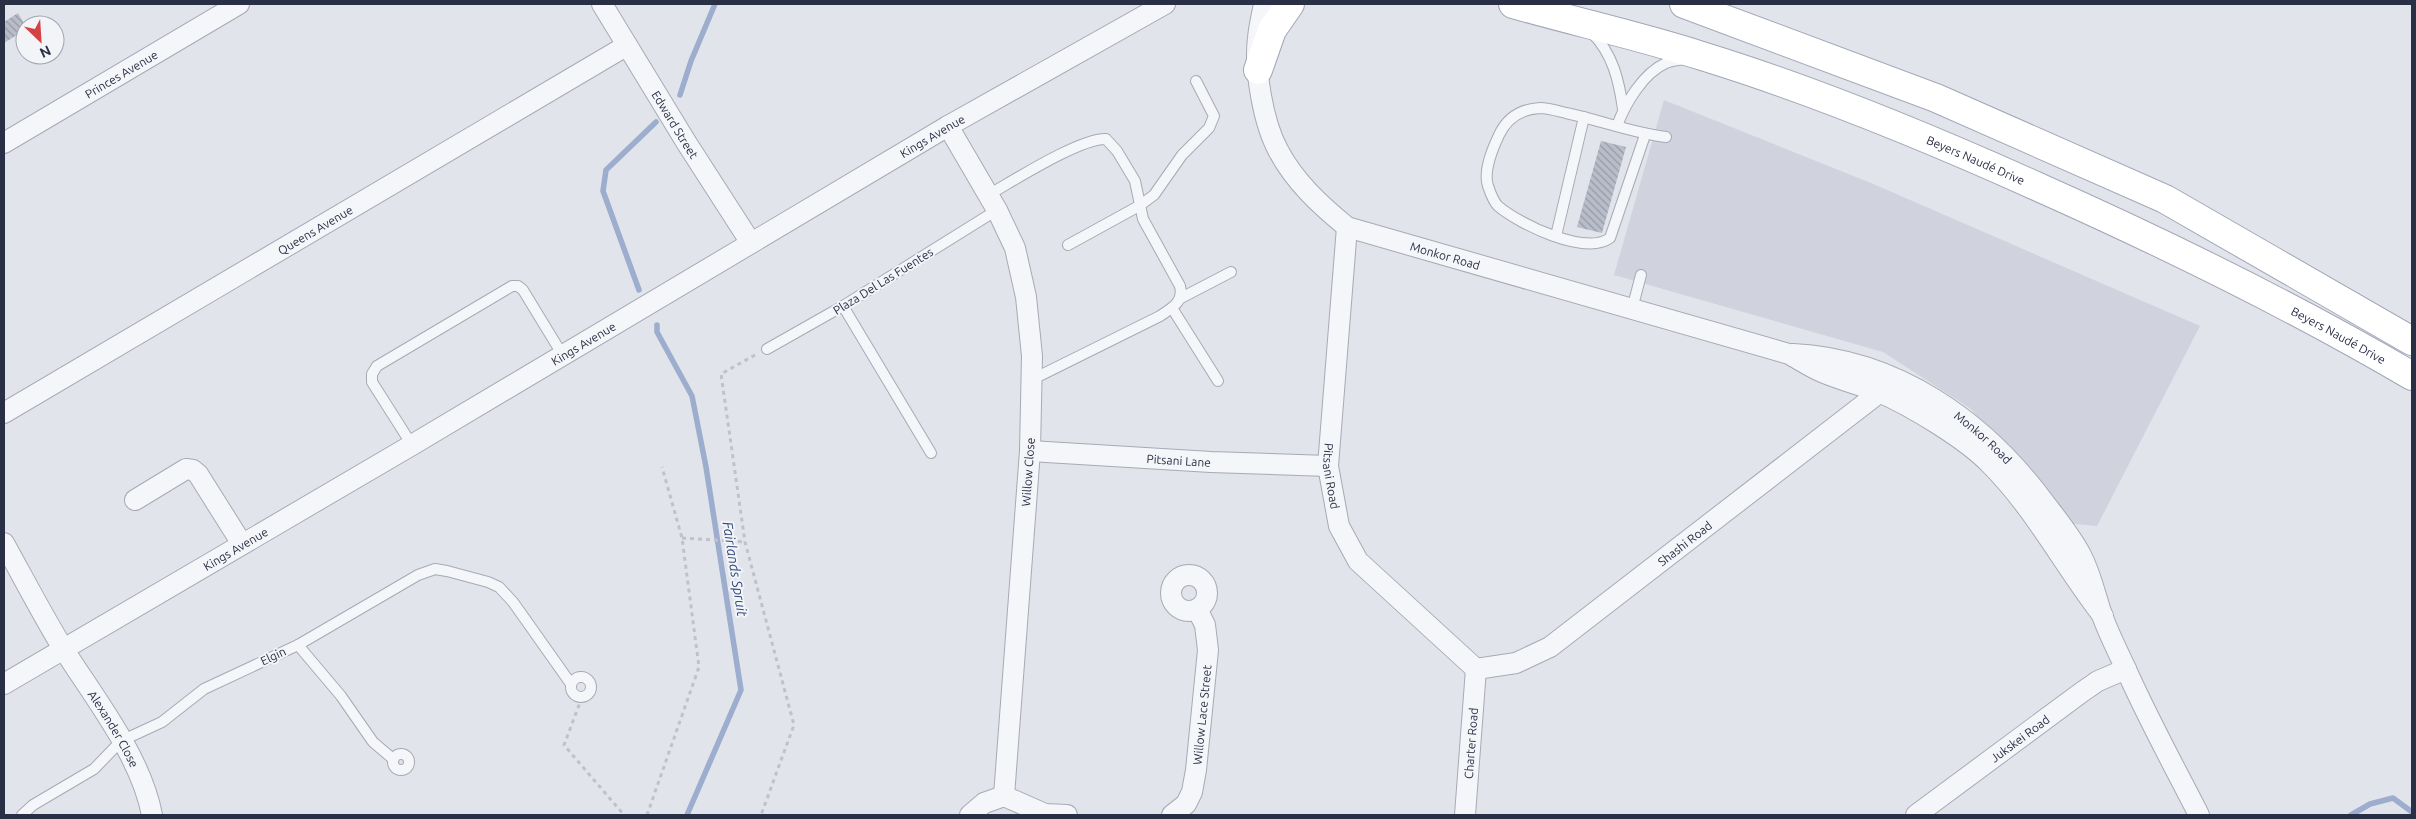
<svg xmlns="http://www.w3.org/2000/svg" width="2416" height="819" viewBox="0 0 2416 819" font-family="Ubuntu,sans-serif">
  <defs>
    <pattern id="building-back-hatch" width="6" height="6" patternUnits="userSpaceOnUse" patternTransform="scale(1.25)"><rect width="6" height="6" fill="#b9bdc9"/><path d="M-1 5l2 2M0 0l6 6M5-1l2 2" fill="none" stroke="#969aa5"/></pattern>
  </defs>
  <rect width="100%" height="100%" fill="#e2e4eb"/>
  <polygon fill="#d0d3dd" points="1664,100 1871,183 2200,326 2097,526 2065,523 1971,409 1883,352 1614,275"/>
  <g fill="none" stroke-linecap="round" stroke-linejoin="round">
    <g stroke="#9cadcd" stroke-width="5.5">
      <polyline points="680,95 691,61 715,4"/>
      <polyline points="639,290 603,191 606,170 656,122"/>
      <polyline points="657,325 657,332 692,396 706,467 741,690 687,815"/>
      <polyline points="2351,815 2370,804 2393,798 2412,812"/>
    </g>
  </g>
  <g fill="url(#building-back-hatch)">
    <polygon points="18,13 25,25 25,30 4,43 4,22"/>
    <polygon points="1601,141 1626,147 1602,233 1577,227"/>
  </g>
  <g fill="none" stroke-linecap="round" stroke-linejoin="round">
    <defs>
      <g id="service">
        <path d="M 1592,33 C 1613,54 1619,81 1623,109"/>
        <path d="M 1617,126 C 1625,104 1643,73 1666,63 C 1672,60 1680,60 1686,59"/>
        <path d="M 1645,135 L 1610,238 C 1585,256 1519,224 1498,206 C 1494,202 1490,192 1488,186 C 1483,171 1492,150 1499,135 C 1507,118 1520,109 1540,108 C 1548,108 1558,111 1566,113 C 1600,120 1632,133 1666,137"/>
        <path d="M 988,195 C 1013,181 1080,138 1106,139 L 1117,151 L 1135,181 L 1143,219 L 1180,286 C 1184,302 1172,308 1160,316 L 1033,379"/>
        <polyline points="1556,236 1584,117"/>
        <polyline points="1068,245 1139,206 1154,195 1182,155 1209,128 1214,116 1196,81"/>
        <polyline points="1181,298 1231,272"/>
        <polyline points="843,306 931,453"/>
        <polyline points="1172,308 1218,381"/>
        <polyline points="1632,309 1641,275"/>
        <polyline points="767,349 843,306 997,210"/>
        <polyline points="412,445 372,382 372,374 377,366 512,286 518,286 523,290 562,354"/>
        <polyline points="298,645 341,696 373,742 393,759"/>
        <circle cx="581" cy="687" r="10"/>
        <circle cx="401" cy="762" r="8"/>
        <polyline points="22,815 33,805 94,769 121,741 162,722 204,689 298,645 418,575 435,569 447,571 488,582 499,587 513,602 571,684"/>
      </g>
      <g id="minor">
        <path id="s1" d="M 602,4 L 686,142 L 751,243"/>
        <path id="s2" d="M 1264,4 C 1262,15 1259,26 1258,38 C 1254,69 1263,122 1278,150 C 1294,181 1320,205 1347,227 L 1789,354 C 1800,360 1810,367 1822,372 C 1841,380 1860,385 1879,392 C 1911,406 1966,439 1990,464 C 2035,509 2064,566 2103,616"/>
        <polyline points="948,126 997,210 1015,248 1026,297 1032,356 1030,451 1004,796"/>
        <path id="s3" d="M 4,143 L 239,4"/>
        <path id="s4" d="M 1347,227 L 1328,466 L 1339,526 L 1358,561 L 1476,669"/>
        <path id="s5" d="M 1793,354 C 1897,359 1984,421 2044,502 C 2057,519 2071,536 2081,555 C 2091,574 2095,594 2102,615 C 2108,632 2117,650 2125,667 C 2147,717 2174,766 2199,815"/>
        <path id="s6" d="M 4,413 L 626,46"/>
        <path id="s7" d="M 1030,451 L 1211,462 L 1328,466"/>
        <polyline points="135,500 186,469 193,470 198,474 242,544"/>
        <path id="s8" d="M 4,543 C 24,579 43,616 64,650 C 96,700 141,757 152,815"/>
        <circle cx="1189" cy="593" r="18"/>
        <path id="s9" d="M 1476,669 L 1516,663 L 1550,647 L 1880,392"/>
        <path id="s10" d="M 4,684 L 412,445 L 948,126 L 1165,4"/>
        <polyline points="1004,796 1045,814 1067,815"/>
        <polyline points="970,815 984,803 1004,796"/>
        <path id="s11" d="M 1172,815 L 1186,804 L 1192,792 L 1196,770 L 1208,650 L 1205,625 L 1197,609"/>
        <path id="s12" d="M 1465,815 L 1476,669"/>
        <path id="s13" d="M 1916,815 L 2082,692 L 2098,681 L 2126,669"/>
      </g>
      <g id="primary">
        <path id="s14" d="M 1513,4 C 1576,22 1640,36 1702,56 C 1816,91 1927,137 2036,186 C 2164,243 2291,305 2412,376"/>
        <polyline points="1684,4 1936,98 2165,199 2412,341"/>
        <polyline points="1258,70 1272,30 1290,4"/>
      </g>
    </defs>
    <use href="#service" stroke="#a7aab6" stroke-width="12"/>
    <use href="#minor" stroke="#a7aab6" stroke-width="22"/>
    <use href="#primary" stroke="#a1a7b7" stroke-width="30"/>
    <g stroke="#c0c2ca" stroke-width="3" stroke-dasharray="4 4" stroke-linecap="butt">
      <polyline points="755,355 721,374 745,542 794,725 761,815"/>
      <polyline points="682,538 745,542"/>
      <polyline points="582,697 564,745 624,815"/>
      <polyline points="647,815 699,667 682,538 662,467"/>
    </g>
    <use href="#service" stroke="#f5f6f9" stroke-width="10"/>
    <use href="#minor" stroke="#f5f6f9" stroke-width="20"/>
    <use href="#primary" stroke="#fff" stroke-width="28"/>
  </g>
  <g text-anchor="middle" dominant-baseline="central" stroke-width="4" stroke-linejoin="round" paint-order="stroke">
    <g font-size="12" fill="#292f44" stroke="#f2f4f8">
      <text stroke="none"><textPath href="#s3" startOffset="136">Princes Avenue</textPath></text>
      <text stroke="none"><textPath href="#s1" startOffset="141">Edward Street</textPath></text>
      <text stroke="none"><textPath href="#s10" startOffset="1078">Kings Avenue</textPath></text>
      <text stroke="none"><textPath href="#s14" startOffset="489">Beyers Naudé Drive</textPath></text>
      <text stroke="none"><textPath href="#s6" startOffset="361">Queens Avenue</textPath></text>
      <text stroke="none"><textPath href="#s2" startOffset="356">Monkor Road</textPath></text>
      <text transform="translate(883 281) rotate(-32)">Plaza Del Las Fuentes</text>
      <text stroke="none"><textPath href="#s14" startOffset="892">Beyers Naudé Drive</textPath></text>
      <text stroke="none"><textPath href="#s10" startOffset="672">Kings Avenue</textPath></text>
      <text stroke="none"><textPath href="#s5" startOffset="212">Monkor Road</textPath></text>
      <text stroke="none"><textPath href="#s7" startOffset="149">Pitsani Lane</textPath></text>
      <text transform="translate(1028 472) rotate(-86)">Willow Close</text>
      <text stroke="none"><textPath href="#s4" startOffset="250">Pitsani Road</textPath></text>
      <text stroke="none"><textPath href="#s9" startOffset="248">Shashi Road</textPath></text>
      <text stroke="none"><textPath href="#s10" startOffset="268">Kings Avenue</textPath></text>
      <text transform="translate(273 656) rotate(-25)">Elgin</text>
      <text stroke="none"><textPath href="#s11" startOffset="109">Willow Lace Street</textPath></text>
      <text stroke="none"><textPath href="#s8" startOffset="216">Alexander Close</textPath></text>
      <text stroke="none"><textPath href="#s13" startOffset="129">Jukskei Road</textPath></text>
      <text stroke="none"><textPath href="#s12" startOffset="72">Charter Road</textPath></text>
    </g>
    <g font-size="14" font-style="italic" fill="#31487a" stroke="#f2f4f8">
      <text transform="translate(735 569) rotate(81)">Fairlands Spruit</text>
    </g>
  </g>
  <rect width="2416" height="819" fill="none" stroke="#292f44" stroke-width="10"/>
  <g transform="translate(40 40) rotate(155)"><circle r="24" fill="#f2f4f8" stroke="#a2a5b0"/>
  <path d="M0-4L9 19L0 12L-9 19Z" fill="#d54244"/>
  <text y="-8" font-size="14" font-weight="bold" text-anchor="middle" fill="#292f44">N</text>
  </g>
</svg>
